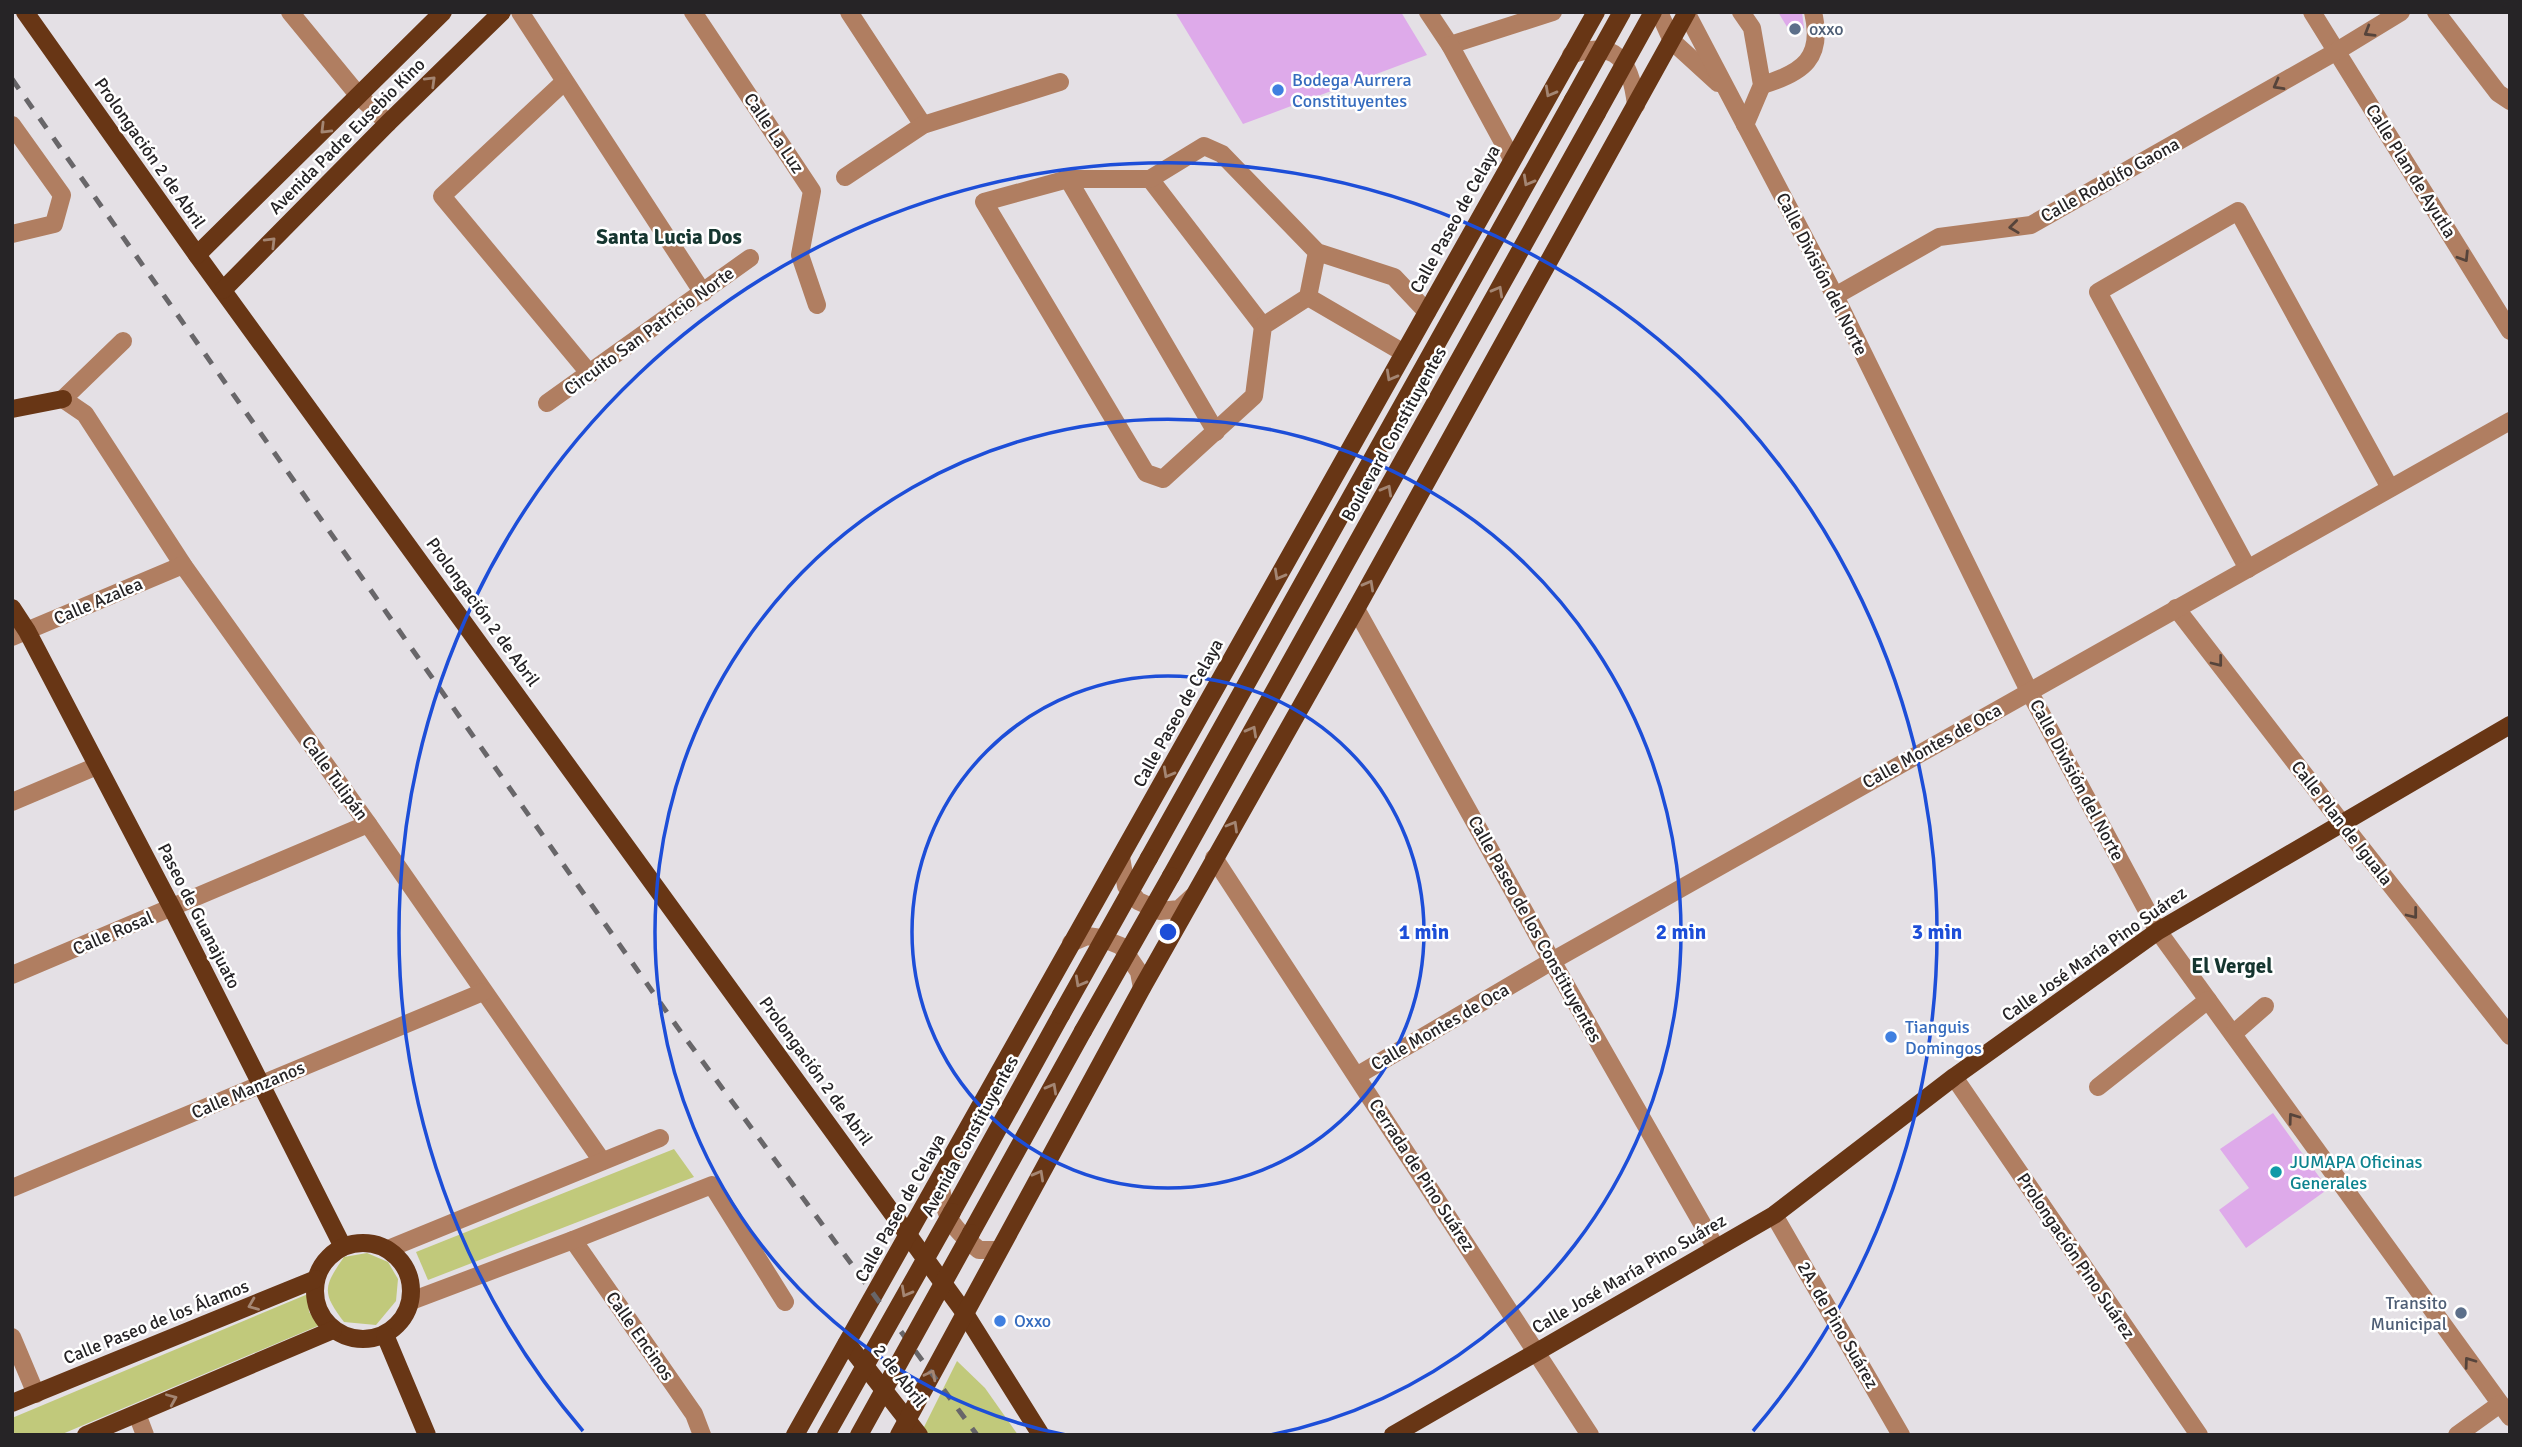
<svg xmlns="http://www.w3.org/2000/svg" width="2522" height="1447" viewBox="0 0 2522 1447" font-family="Signika,sans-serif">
  <rect width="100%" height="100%" fill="#e4e0e5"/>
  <g fill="#c1c97b">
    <polygon points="674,1149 694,1177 428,1280 416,1252"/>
    <path d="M 367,1253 L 388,1262 L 398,1279 L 396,1301 L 376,1325 L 344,1322 C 322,1293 323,1287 344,1257 Z"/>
    <polygon points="308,1294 309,1312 320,1325 60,1435 12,1435 12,1418"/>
    <polygon points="957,1361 985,1388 1018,1435 927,1435 923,1429"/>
  </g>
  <g fill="#deaaea">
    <polygon points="1175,12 1401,12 1427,55 1243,124"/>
    <polygon points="1778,12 1802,12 1804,28 1792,35"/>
    <polygon points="2273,1113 2328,1189 2246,1248 2219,1210 2249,1188 2220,1149"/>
  </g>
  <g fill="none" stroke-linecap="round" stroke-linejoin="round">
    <g stroke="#b07e61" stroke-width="18">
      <polyline points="290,12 359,96 388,123"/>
      <polyline points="520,12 703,293"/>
      <polyline points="693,12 812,191 800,255 817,305"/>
      <polyline points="849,12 923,125"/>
      <polyline points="1428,12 1450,45 1553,12"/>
      <polyline points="1659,12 1672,41 1718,83"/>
      <polyline points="1686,12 1835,296 2029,691 2158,931 2510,1417"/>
      <polyline points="1741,12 1752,28 1762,85 1745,125"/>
      <polyline points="2312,12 2510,331"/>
      <polyline points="2436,12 2498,93 2510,101"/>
      <polyline points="1450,45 1512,159"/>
      <path d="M 1571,55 C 1617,38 1631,62 1636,105"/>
      <polyline points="564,82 442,196 590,374"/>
      <path d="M 1762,85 C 1803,73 1824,58 1813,12"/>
      <polyline points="12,125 62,195 54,224 12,234"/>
      <polyline points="845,177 923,125 1060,82"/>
      <polyline points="1068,179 1216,432"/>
      <polyline points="1150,179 1263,326"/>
      <polyline points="1317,252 1308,297 1263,326 1254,396 1163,479 1146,473 984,202 1068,179 1150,179 1204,146 1222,154 1317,252 1394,277 1427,312"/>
      <polyline points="1835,296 1939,237 2031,225 2337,51 2401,12"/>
      <polyline points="1308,297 1404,353"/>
      <polyline points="123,341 63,399 85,414 183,565 368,824 602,1161"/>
      <polyline points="547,403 750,258"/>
      <polyline points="2248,569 2098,292 2238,211 2390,488"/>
      <polyline points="2176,608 2341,822 2510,1036"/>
      <polyline points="1356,609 1552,961 1716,1248"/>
      <polyline points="12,637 183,565"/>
      <polyline points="12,802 97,766"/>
      <polyline points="1121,857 1126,886 1138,901 1160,911 1179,909 1192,897"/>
      <polyline points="1214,858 1590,1435"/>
      <polyline points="1071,943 1087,936 1101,938 1121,946 1139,972 1142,988"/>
      <polyline points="12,975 368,824"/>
      <polyline points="2233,1034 2265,1006"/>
      <polyline points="1358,1075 1552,961 2510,421"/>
      <polyline points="1954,1077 2199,1435"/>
      <polyline points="2098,1087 2208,1000"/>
      <path d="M 940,1179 C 944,1217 950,1226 979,1250 L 998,1250"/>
      <polyline points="12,1188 483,992"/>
      <polyline points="1774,1215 1901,1435"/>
      <polyline points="573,1240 694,1414 702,1435"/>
      <polyline points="388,1249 660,1138"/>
      <polyline points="411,1301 573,1240 712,1185 785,1302"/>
      <polyline points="12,1337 36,1394"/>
      <polyline points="137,1414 145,1435"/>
      <polyline points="2457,1435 2500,1404"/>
    </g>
    <g stroke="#683615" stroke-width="18">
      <polyline points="25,12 197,255 964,1312 1041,1435"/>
      <polyline points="197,255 443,12"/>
      <polyline points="223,290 388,123 502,12"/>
      <polyline points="12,409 63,399"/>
      <polyline points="12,608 27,631 172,908 343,1247"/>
      <polyline points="1149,858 1573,100"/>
      <polyline points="1171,876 1597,113"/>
      <polyline points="952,1212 1061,1015"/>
      <polyline points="971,1233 1083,1031"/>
      <circle cx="363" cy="1291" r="48"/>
      <polyline points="385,1335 427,1435"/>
      <polyline points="847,1343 919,1435"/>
      <polyline points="12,1403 316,1279"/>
      <polyline points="86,1435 333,1330"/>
      <polyline points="795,1435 1596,12"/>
      <polyline points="899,1435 1142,988 1356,609 1687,12"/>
      <polyline points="1393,1435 1774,1215 1954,1077 2158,931 2510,725"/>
    </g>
    <polyline stroke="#686669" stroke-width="5" stroke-dasharray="12 12" stroke-linecap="butt" points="12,79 678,1028 977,1435"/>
    <g stroke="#683615" stroke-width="18">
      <polyline points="1573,100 1622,12"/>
      <polyline points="1597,113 1653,12"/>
      <polyline points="1061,1015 1149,858"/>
      <polyline points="1083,1031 1171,876"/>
      <polyline points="826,1435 952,1212"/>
      <polyline points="859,1435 971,1233"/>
    </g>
  </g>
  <defs><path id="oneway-chevron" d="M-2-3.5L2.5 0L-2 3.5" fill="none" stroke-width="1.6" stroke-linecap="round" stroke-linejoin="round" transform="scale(1.75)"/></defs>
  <g stroke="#56443b">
    <use href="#oneway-chevron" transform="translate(2369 32) rotate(149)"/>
    <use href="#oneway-chevron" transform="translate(2278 85) rotate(151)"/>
    <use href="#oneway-chevron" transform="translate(2014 227) rotate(173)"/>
    <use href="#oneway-chevron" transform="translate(2464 257) rotate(58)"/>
    <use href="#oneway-chevron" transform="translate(2218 662) rotate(52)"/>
    <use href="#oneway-chevron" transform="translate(2413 914) rotate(52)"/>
    <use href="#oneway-chevron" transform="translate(2293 1118) rotate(-126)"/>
    <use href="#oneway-chevron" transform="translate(2469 1362) rotate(-126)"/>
  </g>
  <g stroke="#a48673">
    <use href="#oneway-chevron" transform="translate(431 81) rotate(-44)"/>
    <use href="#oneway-chevron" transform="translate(1550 92) rotate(119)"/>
    <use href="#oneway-chevron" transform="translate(325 129) rotate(135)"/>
    <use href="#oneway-chevron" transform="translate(1528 181) rotate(119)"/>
    <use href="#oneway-chevron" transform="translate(271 242) rotate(-45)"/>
    <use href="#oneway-chevron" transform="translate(1498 291) rotate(-61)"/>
    <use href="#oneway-chevron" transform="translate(1391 376) rotate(119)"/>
    <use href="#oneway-chevron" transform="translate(1387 490) rotate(-61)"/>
    <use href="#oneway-chevron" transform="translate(1279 575) rotate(119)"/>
    <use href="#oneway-chevron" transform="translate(1369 585) rotate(-61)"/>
    <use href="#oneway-chevron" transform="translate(1252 731) rotate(-61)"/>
    <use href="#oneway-chevron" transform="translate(1168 773) rotate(119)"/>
    <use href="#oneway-chevron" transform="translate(1233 826) rotate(-60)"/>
    <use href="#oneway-chevron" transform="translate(1080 982) rotate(119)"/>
    <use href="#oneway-chevron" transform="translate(1052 1088) rotate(-61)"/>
    <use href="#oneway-chevron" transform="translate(1039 1175) rotate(-61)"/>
    <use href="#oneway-chevron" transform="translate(906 1292) rotate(119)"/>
    <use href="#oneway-chevron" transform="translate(253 1305) rotate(158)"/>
    <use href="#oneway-chevron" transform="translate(931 1375) rotate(-63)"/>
    <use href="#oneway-chevron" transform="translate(172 1399) rotate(-23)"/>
  </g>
  <g fill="none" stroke="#1d4ed8" stroke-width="3.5">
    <circle cx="1168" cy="932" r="256"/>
    <path d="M1066 1435A513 513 0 1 1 1270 1435"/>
    <path d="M583 1431A769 769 0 1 1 1753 1431"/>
  </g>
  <g fill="#5c6f8a" stroke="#fff" stroke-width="2.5">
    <circle cx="1795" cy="29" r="7"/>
    <circle cx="2461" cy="1313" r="7"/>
  </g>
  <g fill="#3f7fe0" stroke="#fff" stroke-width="2.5">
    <circle cx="1278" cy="90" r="7"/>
    <circle cx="1891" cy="1037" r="7"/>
    <circle cx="1000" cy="1321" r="7"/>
  </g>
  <circle fill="#0f9aa8" stroke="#fff" stroke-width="2.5" cx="2276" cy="1172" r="7"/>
  <g text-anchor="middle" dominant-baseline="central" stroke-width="5" stroke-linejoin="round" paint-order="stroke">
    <g font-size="18" fill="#4e5e75" stroke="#fff" text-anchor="start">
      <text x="1809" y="29">oxxo</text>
      <text x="2447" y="1303" text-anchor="end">Transito<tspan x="2447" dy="21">Municipal</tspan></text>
    </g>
    <g font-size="18" fill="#366cbe" stroke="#fff" text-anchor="start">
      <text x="1292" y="80">Bodega Aurrera<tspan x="1292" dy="21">Constituyentes</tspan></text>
      <text x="1905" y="1027">Tianguis<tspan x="1905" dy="21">Domingos</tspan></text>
      <text x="1014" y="1321">Oxxo</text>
    </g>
    <g font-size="18" fill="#262426" stroke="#fff">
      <text transform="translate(774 133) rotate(56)">Calle La Luz</text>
      <text transform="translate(347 136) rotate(-45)">Avenida Padre Eusebio Kino</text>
      <text transform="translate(150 153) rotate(55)">Prolongación 2 de Abril</text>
      <text transform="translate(2411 171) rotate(58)">Calle Plan de Ayutla</text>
      <text transform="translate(2110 180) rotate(-29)">Calle Rodolfo Gaona</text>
      <text transform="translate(1455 219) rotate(-61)">Calle Paseo de Celaya</text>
      <text transform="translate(1822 274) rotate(63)">Calle División del Norte</text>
      <text transform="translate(649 331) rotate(-36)">Circuito San Patricio Norte</text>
      <text transform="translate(1394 434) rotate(-61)">Boulevard Constituyentes</text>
      <text transform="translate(98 601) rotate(-23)">Calle Azalea</text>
      <text transform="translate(483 612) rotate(54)">Prolongación 2 de Abril</text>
      <text transform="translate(1178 713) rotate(-61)">Calle Paseo de Celaya</text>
      <text transform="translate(1932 746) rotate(-29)">Calle Montes de Oca</text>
      <text transform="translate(335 778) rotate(54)">Calle Tulipán</text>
      <text transform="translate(2077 780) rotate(62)">Calle División del Norte</text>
      <text transform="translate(2342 823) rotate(52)">Calle Plan de Iguala</text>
      <text transform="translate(199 916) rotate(63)">Paseo de Guanajuato</text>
      <text transform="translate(1535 929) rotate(61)">Calle Paseo de los Constituyentes</text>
      <text transform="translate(113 933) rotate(-23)">Calle Rosal</text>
      <text transform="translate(2094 954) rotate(-35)">Calle José María Pino Suárez</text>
      <text transform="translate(1440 1027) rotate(-30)">Calle Montes de Oca</text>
      <text transform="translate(816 1071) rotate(54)">Prolongación 2 de Abril</text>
      <text transform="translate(248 1090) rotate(-23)">Calle Manzanos</text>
      <text transform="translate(970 1136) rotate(-61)">Avenida Constituyentes</text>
      <text transform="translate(1422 1175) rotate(57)">Cerrada de Pino Suárez</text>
      <text transform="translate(900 1208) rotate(-61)">Calle Paseo de Celaya</text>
      <text transform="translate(2076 1256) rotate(56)">Prolongación Pino Suárez</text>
      <text transform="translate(1629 1274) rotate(-30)">Calle José María Pino Suárez</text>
      <text transform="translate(156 1322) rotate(-22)">Calle Paseo de los Álamos</text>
      <text transform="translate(1838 1325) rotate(60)">2A. de Pino Suárez</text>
      <text transform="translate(640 1336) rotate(55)">Calle Encinos</text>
      <text transform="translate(900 1376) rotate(52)">2 de Abril</text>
    </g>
    <g font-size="18" fill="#0d838f" stroke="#fff" text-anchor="start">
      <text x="2290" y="1162">JUMAPA Oficinas<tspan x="2290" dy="21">Generales</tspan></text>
    </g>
    <g font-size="21" font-weight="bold" fill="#163630" stroke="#fff">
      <text x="669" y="237">Santa Lucia Dos</text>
      <text x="2232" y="966">El Vergel</text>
    </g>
  </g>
  <circle cx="1168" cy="932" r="10" fill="#1d4ed8" stroke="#fff" stroke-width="3.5"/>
  <g font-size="21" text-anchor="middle" font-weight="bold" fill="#1d4ed8" stroke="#fff" stroke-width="5" stroke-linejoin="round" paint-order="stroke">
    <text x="1424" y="939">1 min</text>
    <text x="1681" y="939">2 min</text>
    <text x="1937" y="939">3 min</text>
  </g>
  <rect width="2522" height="1447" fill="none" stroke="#262426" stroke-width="28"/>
</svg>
